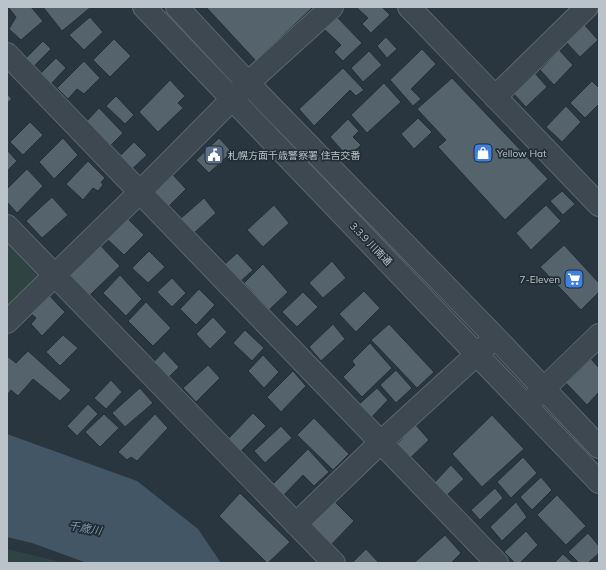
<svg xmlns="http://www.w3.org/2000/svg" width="606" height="570" viewBox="0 0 606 570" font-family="Mulish,'Noto Sans JP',sans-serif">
  <rect width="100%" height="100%" fill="#2a363f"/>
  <g fill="#2f4442">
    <polygon points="7,239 41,273 7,308"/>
    <polygon points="7,549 56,561 60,563 7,563"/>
  </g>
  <polygon fill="#425666" points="7,434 137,481 198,529 221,563 87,563 32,543 7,537"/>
  <g fill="#55636c" stroke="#242f37">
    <polygon points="8,7 31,7 43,21 21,40 9,29 16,17"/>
    <polygon points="43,7 91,7 62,31"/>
    <polygon points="206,7 313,7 256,61"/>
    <polygon points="356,7 382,7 390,15 371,33 362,24 368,18"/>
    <polygon points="335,15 362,43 343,61 334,52 341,45 323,28"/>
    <polygon points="90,17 103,32 84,50 69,35"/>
    <polygon points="582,22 598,40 580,57 564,40"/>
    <polygon points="386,37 397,49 387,58 377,46"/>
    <polygon points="114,39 131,56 110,77 93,60"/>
    <polygon points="43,41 51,49 32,68 24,60"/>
    <polygon points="422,49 436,64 411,89 421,99 413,106 390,80"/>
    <polygon points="559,50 573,65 554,85 540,70"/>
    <polygon points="369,51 382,65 363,82 351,68"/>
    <polygon points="56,58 66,68 50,85 39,75"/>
    <polygon points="84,61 100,78 84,94 77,89 68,99 57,88"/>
    <polygon points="343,68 364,90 356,96 350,90 314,126 299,109"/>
    <polygon points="533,71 547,87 526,107 511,91"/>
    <polygon points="452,78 548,179 505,220 438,147 446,140 417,109"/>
    <polygon points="170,80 185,96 178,103 183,108 158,132 139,112"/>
    <polygon points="592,81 599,88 599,104 585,118 570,103"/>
    <polygon points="384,83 401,102 367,133 351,115"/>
    <polygon points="7,94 12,99 7,103"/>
    <polygon points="116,96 134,115 125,124 106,106"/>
    <polygon points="566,106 581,122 562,142 546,127"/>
    <polygon points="99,108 123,133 109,147 85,123"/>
    <polygon points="418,118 432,132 414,149 401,134"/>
    <polygon points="348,119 359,131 353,137 361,145 348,157 330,137"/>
    <polygon points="30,122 43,135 23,155 10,142"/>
    <polygon points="63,138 78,155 54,179 39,162"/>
    <polygon points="219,138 232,152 209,173 196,160"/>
    <polygon points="134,142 147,155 130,171 117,159"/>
    <polygon points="7,150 17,161 7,171"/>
    <polygon points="88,161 105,178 101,182 103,185 98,191 93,188 83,200 66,184"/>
    <polygon points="27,169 43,186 17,213 7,202 7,189"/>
    <polygon points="173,175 186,189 167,208 153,195"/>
    <polygon points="562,191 575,204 563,215 550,201"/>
    <polygon points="52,197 68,215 42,238 26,221"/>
    <polygon points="204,198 216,213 194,233 180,219"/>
    <polygon points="274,205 289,223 263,247 247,230"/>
    <polygon points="546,205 561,221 531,250 516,233"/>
    <polygon points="127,218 144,235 124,255 106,238"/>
    <polygon points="100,245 120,266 88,297 68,276"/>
    <polygon points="564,245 599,283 599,292 581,310 540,267"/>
    <polygon points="149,251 165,267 148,283 132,268"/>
    <polygon points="237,253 253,270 241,281 225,264"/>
    <polygon points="332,261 346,278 323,298 309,283"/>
    <polygon points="263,264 288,292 269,310 244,283"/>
    <polygon points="120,275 142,299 126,316 103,293"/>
    <polygon points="172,278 186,293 172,307 157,292"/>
    <polygon points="199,289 215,305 196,325 180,309"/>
    <polygon points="364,291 380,308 356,332 339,314"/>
    <polygon points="303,292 318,307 297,327 282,312"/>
    <polygon points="47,293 65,312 42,336 31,324 36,318 29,312"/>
    <polygon points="146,302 171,328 153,346 128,321"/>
    <polygon points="213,317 227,332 210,349 196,334"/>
    <polygon points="333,324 345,339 321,361 309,347"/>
    <polygon points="389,324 434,372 417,388 371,340"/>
    <polygon points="245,330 264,348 252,361 233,343"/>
    <polygon points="63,335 78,348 60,366 46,352"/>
    <polygon points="370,343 392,368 362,397 343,377 355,365 352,361"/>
    <polygon points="28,351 71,390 60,401 33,379 18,396 11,390 7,395 7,356 16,363"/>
    <polygon points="164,351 179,367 164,382 149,367"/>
    <polygon points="263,355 279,372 264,388 248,371"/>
    <polygon points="591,359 599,368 599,392 587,405 566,383"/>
    <polygon points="208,365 220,378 196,402 183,388"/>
    <polygon points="396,370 412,388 396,403 380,385"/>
    <polygon points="293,371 306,386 281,412 267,397"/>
    <polygon points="111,380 122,392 106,409 94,398"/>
    <polygon points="140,388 153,403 125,427 112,413"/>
    <polygon points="377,388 388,400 369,420 356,407"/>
    <polygon points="88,404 98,414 77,436 67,426"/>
    <polygon points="253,413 266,426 239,453 226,441"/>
    <polygon points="104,414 119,428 100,447 85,432"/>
    <polygon points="155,414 168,428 137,461 131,457 127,460 118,452"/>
    <polygon points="492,415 524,449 482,487 452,454"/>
    <polygon points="314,418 349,454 333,470 297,435"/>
    <polygon points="414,423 429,440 406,462 393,448 403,438 401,435"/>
    <polygon points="281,426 292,438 265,463 254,451"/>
    <polygon points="308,449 329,472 314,486 303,475 281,498 270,487"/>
    <polygon points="523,457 537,473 511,498 497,482"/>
    <polygon points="451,465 464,479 446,496 433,484"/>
    <polygon points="541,477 552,490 532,510 520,497"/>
    <polygon points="495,488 503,498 480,520 471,510"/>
    <polygon points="240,493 290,542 268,563 267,563 219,516"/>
    <polygon points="557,495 586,526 566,545 537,515"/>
    <polygon points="334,501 354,521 329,547 309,526"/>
    <polygon points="516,502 527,517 502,541 490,527"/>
    <polygon points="526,531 538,545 520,563 515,563 504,552"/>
    <polygon points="588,533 599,546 599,553 588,563 579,563 568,552"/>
    <polygon points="445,535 461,553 451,563 414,563"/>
    <polygon points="366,549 379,563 352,563"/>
    <polygon points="563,554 573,563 554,563"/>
  </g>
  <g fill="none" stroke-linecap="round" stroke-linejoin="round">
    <defs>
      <g id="minor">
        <polyline points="144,7 599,482"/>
        <polyline points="177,7 248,83 495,337 599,447"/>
        <polyline points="409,7 599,205"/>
        <polyline points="7,54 497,563"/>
        <polyline points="495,97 587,7"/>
        <polyline points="7,226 334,563"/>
        <polyline points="7,322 140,192 248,83 332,7"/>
        <polyline points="533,399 599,335"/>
        <polyline points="296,524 381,442 488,344"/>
      </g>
    </defs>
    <use href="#minor" stroke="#5b666d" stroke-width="24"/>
    <use href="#minor" stroke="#3e4850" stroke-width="22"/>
  </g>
  <defs>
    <symbol id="shop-square" viewBox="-11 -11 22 22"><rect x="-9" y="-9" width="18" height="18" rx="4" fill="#3f7fe0" stroke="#222d35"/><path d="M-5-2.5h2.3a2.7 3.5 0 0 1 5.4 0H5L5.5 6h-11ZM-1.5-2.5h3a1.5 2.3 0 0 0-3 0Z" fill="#fff"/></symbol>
    <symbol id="civic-square" viewBox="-11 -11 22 22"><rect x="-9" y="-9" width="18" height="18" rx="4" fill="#5c6f8a" stroke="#222d35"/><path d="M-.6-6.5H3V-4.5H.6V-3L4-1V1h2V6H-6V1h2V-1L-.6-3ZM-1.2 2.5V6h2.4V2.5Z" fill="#fff"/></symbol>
    <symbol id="supermarket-square" viewBox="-11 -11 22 22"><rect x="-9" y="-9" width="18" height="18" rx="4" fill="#3f7fe0" stroke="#222d35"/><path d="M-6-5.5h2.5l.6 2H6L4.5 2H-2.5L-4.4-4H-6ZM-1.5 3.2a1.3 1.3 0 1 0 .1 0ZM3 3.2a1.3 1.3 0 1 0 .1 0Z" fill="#fff"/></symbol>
  </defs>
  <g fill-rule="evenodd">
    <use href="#shop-square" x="472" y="142" width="22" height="22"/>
    <use href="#civic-square" x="203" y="144" width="22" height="22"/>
    <use href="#supermarket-square" x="563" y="268" width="22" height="22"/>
  </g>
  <g text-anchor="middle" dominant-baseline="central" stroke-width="3.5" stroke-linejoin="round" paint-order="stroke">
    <g font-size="10" fill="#bac3ca" stroke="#222d35" text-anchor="start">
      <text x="497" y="153">Yellow Hat</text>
      <text x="228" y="155">札幌方面千歳警察署 住吉交番</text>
      <text x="560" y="279" text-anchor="end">7-Eleven</text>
    </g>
    <g font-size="10" fill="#bac3ca" stroke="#222d35">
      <text transform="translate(371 244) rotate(46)">3.3.9 川南通</text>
    </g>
    <g font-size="11" font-style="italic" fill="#7f96a9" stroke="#222d35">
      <text transform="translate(85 528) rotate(10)">千歳川</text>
    </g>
  </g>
  <rect width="606" height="570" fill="none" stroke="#bac3ca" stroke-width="16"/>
</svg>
